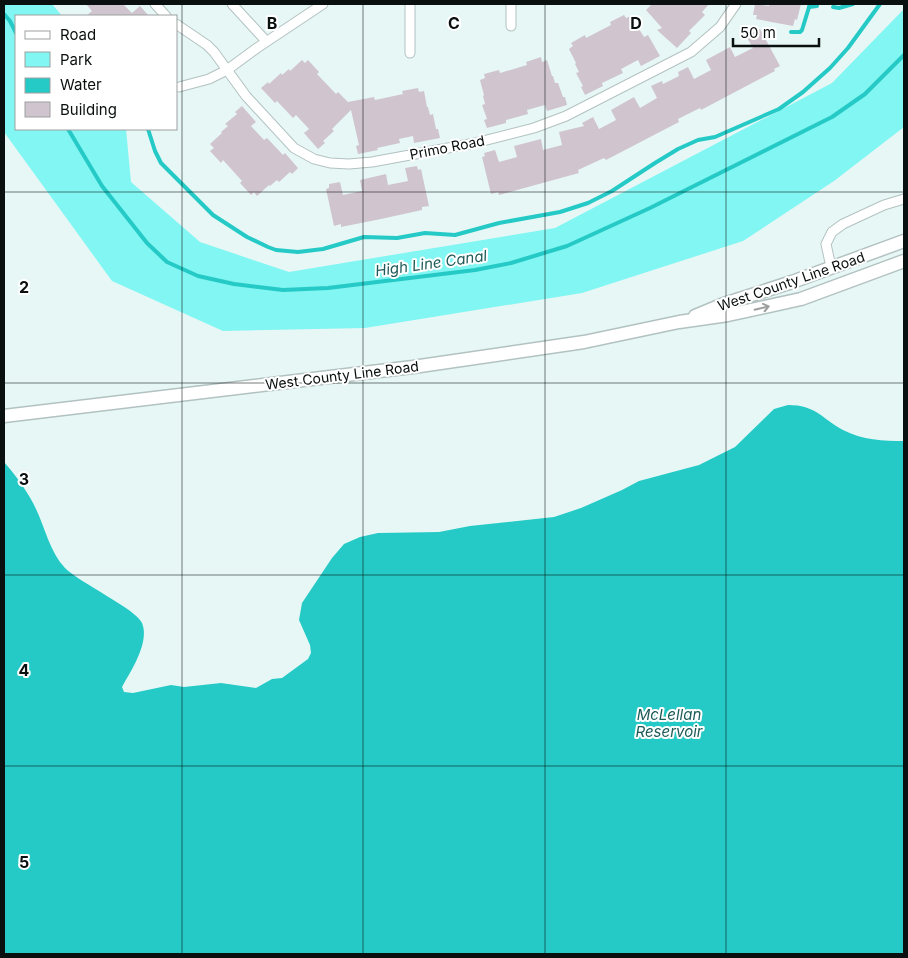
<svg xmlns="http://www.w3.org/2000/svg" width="908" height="958" viewBox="0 0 908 958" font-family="Inter,sans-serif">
  <rect width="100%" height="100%" fill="#e7f7f6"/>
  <polygon fill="#81f6f2" points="4,4 52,4 62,16 16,16 16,129 126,129 131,182 200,242 289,272 555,228 832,83 904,9 904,127 834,181 743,241 582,293 365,328 223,331 112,281 4,132"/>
  <path fill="#25cac6" d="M 788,405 C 816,405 821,418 843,430 C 862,440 884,441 904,441 L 904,954 L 4,954 L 4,462 C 15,474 30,495 36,509 C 45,528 50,552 65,568 C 80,583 136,609 142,623 C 150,642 131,671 122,687 L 124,692 L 133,693 L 171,685 L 184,687 L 221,683 L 256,688 L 272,679 L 282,678 L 308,659 L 311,653 L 310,645 L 299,620 L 302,603 L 332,558 L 344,544 L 360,537 L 378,533 L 439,532 L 470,526 L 554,517 L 581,508 L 622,490 L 639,481 L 699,465 L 735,447 L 774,409 Z"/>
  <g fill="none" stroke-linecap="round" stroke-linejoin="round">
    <g stroke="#25cac6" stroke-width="4">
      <polyline points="809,7 817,6"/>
      <polyline points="833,7 839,8 853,4"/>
      <polyline points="4,14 10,21 16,33"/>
      <polyline points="791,32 800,32 802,30 810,4"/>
      <polyline points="68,129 102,186 147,243 167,262 198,276 234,284 283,290 328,288 475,270 511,263 567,246 650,208 832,117 865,94 904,55"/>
      <polyline points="148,129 155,151 161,163 213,215 247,237 268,247 276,250 298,252 323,249 364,237 397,238 425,233 455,235 499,223 560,212 588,203 612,191 655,163 678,149 698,140 715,137 779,109 803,92 830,68 848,48 880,4"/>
    </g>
  </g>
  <g fill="#d0c5ce">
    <polygon points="86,4 123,4 132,13 140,6 149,16 86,16 92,11"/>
    <polygon points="652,4 709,4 702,12 705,15 689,31 691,33 677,48 657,30 662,28 646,10"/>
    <polygon points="755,4 769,6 769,4 801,4 797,20 795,19 793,26 756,19 757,15 753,15"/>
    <polygon points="624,15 626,18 631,16 644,37 648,35 660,56 641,66 638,60 621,69 623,73 602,83 603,86 585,95 581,87 583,86 576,73 579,72 575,64 576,63 569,49 573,46 571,43 585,35 586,38 611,25 610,22"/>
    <polygon points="760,29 780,66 774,69 775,71 701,110 700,108 678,119 679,122 606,160 604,158 578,170 579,173 499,195 498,192 491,194 482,157 485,156 484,153 495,150 499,162 517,157 514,146 541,139 543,150 562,145 559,132 584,126 582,123 593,117 599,129 616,120 611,110 634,97 640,108 657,98 651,86 662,81 663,84 679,76 678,72 688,67 694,79 711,70 706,60 730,47 735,57 753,48 746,36"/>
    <polygon points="541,57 542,62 547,60 552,76 553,76 555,83 558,83 563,97 565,97 567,105 547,111 545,105 527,110 528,114 506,120 506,123 487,128 484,120 487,119 482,105 485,104 483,96 484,95 480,80 485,78 484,74 499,70 500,73 527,65 526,62"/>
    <polygon points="302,60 305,63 308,60 319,72 317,74 336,94 338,92 348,102 374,97 375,100 403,94 402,91 418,88 419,92 424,91 427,107 428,107 430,115 433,114 436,129 438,129 440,138 414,143 413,136 399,139 400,143 377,148 378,150 358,154 356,146 359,145 351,110 332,129 334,131 323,141 325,143 318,149 304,133 309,129 296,115 293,118 277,101 275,103 261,88 268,82 269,84 281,73 282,75 289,69 290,71"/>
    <polygon points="242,106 256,122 251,126 264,140 267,138 283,155 285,153 298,168 292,174 290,172 279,182 277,180 270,186 269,185 257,196 254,192 251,195 240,183 242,181 223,160 221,163 210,151 214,148 210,144 222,133 221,132 228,126 225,124 237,114 235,112"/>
    <polygon points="417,166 418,170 421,169 429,206 422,207 422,210 381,219 341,227 341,224 334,226 326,189 329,188 329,184 340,182 343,195 362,191 360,180 386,174 388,185 408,181 405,168"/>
  </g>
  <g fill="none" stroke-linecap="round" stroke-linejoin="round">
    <defs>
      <g id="street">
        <polyline points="155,4 166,16"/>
        <polyline points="232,4 266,41"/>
        <polyline points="410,4 410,53"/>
        <polyline points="511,4 511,26"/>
        <polyline points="176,24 207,45 214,52 246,96 294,148 314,159 330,163 349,164 372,162 475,143 534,128 566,116 691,52 720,27 736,4"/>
        <polyline points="179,87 209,79 227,70 257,48 323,4"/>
        <polyline points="831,267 826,244 832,232 843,224 884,205 904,199"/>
      </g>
      <g id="secondary">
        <polyline points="695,316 724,304 792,282 904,241"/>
        <polyline points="4,416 413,367 584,342 679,322 728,315 801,299 904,261"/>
      </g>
    </defs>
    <use href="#street" stroke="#b2c2c1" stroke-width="11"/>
    <use href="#secondary" stroke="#b2c2c1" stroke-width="15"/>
    <use href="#street" stroke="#fff" stroke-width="9"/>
    <use href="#secondary" stroke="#fff" stroke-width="12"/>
  </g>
  <defs><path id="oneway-shaft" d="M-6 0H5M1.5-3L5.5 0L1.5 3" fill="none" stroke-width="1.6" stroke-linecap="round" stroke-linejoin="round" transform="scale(1.25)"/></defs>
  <use stroke="#9d9f9f" href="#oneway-shaft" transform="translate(762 308) rotate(-13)"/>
  <path fill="none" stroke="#0a100f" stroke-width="1" stroke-opacity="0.55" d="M 182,4 L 182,954M 363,4 L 363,954M 545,4 L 545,954M 726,4 L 726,954M 4,192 L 904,192M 4,383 L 904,383M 4,575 L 904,575M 4,766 L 904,766"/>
  <g text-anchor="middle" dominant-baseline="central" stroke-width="4" stroke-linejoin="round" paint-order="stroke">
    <g font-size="14" fill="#0a100f" stroke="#fff">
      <text transform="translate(447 147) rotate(-11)">Primo Road</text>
      <text transform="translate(791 281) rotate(-19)">West County Line Road</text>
      <text transform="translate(342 375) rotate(-7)">West County Line Road</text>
    </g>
    <g font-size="15" font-style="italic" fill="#1e5b59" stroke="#fff">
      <text transform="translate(431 263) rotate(-8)">High Line Canal</text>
      <text x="669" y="714">McLellan<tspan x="669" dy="17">Reservoir</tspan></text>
    </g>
  </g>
  <g font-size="16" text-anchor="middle" font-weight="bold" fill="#0a100f" stroke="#fff" stroke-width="4" stroke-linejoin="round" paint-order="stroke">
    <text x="272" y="29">B</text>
    <text x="454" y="29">C</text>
    <text x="636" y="29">D</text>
    <text x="24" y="293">2</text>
    <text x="24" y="485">3</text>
    <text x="24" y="676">4</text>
    <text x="24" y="868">5</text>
  </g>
  <rect width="908" height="958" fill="none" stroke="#0a100f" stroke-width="10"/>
  <rect x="15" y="15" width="162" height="115" fill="#ffffff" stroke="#9d9f9f"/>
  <rect x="25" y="31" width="25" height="8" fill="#ffffff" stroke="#9d9f9f"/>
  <text x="60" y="40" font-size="15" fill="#0a100f">Road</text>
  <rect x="25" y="52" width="25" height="15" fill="#81f6f2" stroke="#9d9f9f"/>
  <text x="60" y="65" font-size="15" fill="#0a100f">Park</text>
  <rect x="25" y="78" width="25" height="15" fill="#25cac6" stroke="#9d9f9f"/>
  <text x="60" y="90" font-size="15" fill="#0a100f">Water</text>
  <rect x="25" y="102" width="25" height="15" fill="#d0c5ce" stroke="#9d9f9f"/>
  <text x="60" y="115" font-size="15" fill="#0a100f">Building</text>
  <path d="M733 38v8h86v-8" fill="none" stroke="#0a100f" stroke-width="2.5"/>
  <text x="740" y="38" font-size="15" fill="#0a100f" stroke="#ffffff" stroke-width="4" paint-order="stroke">50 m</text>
</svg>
